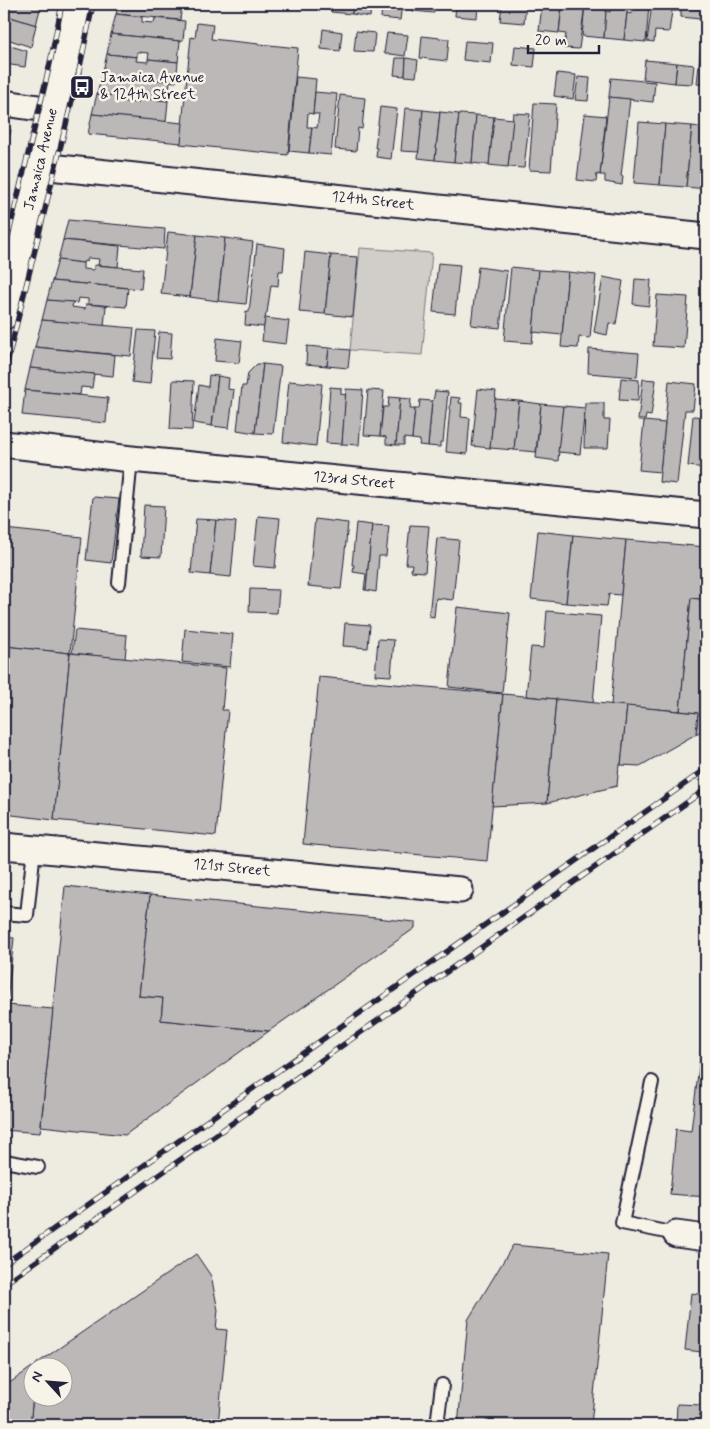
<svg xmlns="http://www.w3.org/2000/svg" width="710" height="1429" viewBox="0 0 710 1429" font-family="Mynerve,sans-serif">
  <rect width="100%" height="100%" fill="#eeebe1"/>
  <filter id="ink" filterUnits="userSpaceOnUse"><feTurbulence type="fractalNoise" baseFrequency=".02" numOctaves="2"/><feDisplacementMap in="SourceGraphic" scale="10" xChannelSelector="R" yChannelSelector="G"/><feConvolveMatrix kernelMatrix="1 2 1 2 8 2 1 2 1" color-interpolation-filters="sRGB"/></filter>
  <g filter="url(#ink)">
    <polygon fill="#d1cdc9" stroke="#7a7882" points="360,248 432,253 422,355 350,350"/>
    <g fill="#bbb8b7" stroke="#22223b">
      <polygon points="4,4 41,5 36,25 4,15"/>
      <polygon points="119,4 182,4 180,20 116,14"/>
      <polygon points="255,4 325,4 325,9"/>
      <polygon points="332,4 353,4 352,14 331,12"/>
      <polygon points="353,4 371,4 370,17 352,14"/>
      <polygon points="382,4 402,4 400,20 381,18"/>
      <polygon points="413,4 435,4 434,13 413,11"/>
      <polygon points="456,4 478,4 477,18 455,16"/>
      <polygon points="502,4 526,4 524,23 500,21"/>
      <polygon points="546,4 562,4 559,33 539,31 542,5 546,6"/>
      <polygon points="568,4 585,4 579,49 564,48 566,34 559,33 562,7 568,8"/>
      <polygon points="585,4 607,4 604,38 582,36"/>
      <polygon points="607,4 628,4 624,40 604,38 606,11 610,12 611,6 607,6"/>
      <polygon points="628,4 649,4 646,42 624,40 627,13 632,14 632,8 627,8"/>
      <polygon points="652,4 673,4 669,32 655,31 654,42 647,41"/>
      <polygon points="674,4 702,4 700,19 681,17 681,11 673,11"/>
      <polygon points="705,4 706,4 706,85 697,84"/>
      <polygon points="116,14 142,17 142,22 154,23 155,18 185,21 183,40 180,41 111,34"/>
      <polygon points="4,15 36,25 31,47 4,38"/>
      <polygon points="197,23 213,25 211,39 298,48 288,155 180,144 191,37 195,38"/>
      <polygon points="323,29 342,32 340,51 321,49"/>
      <polygon points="356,31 375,33 373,52 354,51"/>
      <polygon points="387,33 408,35 405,56 384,53"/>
      <polygon points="111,34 180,41 178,62 148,59 149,53 137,52 137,57 107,54"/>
      <polygon points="422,36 449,39 447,61 420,58"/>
      <polygon points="465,41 493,43 491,63 463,60"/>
      <polygon points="4,44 27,51 25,67 4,64"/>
      <polygon points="515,46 536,48 534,67 513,65"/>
      <polygon points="107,54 137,57 136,61 148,62 148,59 178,62 176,82 102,75"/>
      <polygon points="396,58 406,58 405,76 394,75"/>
      <polygon points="406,58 418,60 416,77 405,76"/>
      <polygon points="645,60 677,63 675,83 643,79"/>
      <polygon points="677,63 694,65 692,84 675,83"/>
      <polygon points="557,73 576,75 573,99 554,96"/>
      <polygon points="102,75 170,81 168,101 139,98 139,92 126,91 125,97 97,94"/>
      <polygon points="296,77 316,79 313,114 308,113 307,127 312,127 309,153 289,151"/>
      <polygon points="578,77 590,78 588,101 575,100"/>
      <polygon points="611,78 655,82 653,102 609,97"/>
      <polygon points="315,92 337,94 331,155 309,153 312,127 317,128 319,114 313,114"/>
      <polygon points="97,94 125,97 125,102 138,103 139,98 168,101 166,122 92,114"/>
      <polygon points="340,95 365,98 362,129 358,128 356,151 335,149"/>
      <polygon points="609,97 630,99 621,176 623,176 622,185 605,182 605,175 600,175"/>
      <polygon points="534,103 556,104 551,171 529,170"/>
      <polygon points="380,107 397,109 391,159 376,157 377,148 375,148"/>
      <polygon points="405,108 423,110 419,152 401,151"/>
      <polygon points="423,110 440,112 435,160 418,158"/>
      <polygon points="440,112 459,114 454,162 435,160"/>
      <polygon points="513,113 530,114 524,168 508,167"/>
      <polygon points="92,114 183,123 181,143 88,134"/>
      <polygon points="459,114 476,115 472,163 454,162"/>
      <polygon points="585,114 606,116 600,175 597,174 596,182 577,180"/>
      <polygon points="476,115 494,117 489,165 472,163"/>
      <polygon points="494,117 513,119 508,167 489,165"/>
      <polygon points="639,122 665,124 660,185 634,183"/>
      <polygon points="665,124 692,126 686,187 660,185"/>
      <polygon points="692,126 706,128 706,189 686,187"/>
      <polygon points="4,129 11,130 6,151 4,150"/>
      <polygon points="68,220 165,229 164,249 63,240"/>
      <polygon points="168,232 197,235 190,297 161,294"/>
      <polygon points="197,235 225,238 218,301 190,297"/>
      <polygon points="225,238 253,242 246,304 218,301"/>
      <polygon points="63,240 120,246 118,267 98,265 99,259 88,258 87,262 84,261 83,263 58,260"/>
      <polygon points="257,244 285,248 283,271 279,271 278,286 271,285 267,313 266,313 264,327 245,325 246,311 249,312"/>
      <polygon points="305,252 331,255 325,314 299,312"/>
      <polygon points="331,255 358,257 353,317 325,314"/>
      <polygon points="58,260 83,263 83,269 94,270 94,265 143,269 141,289 52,281"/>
      <polygon points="438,263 460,265 455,314 433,312"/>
      <polygon points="478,267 507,271 500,328 471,325"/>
      <polygon points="511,267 539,270 532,343 504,341"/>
      <polygon points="539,270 568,272 562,335 533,332"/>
      <polygon points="568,272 596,275 590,338 579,337 578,348 561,347"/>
      <polygon points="603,277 623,281 616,324 609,323 607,335 594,332"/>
      <polygon points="635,279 651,280 649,306 633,304"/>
      <polygon points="52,281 128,288 126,307 88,304 88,299 78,298 77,303 47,300"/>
      <polygon points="657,295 688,297 684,348 653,346"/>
      <polygon points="706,296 706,341 701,340"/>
      <polygon points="47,300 73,302 72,307 85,309 86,304 106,306 104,326 42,320"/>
      <polygon points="265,318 289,321 286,344 262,341"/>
      <polygon points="42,320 134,328 131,356 35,347"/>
      <polygon points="138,330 155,331 150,384 132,382"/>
      <polygon points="159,332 172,333 170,359 156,358"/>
      <polygon points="217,338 242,341 239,363 215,361"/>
      <polygon points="307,346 329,348 327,366 306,364"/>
      <polygon points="35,347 115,355 113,376 30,368"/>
      <polygon points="329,348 350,350 348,368 327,366"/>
      <polygon points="589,349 639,353 637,377 588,373"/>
      <polygon points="257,364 263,364 255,433 237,430 242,386 246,386 248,373"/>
      <polygon points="263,364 281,366 273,434 255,433"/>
      <polygon points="30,368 94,374 92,388 81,387 80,395 25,390"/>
      <polygon points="209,375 218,376 212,426 194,423 199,385 208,387"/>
      <polygon points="218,376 229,378 228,389 234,390 229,428 212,426"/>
      <polygon points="621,378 639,380 638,401 619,400"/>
      <polygon points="643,379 656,380 651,416 646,415 645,420 638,420"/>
      <polygon points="173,380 194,381 192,430 170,429"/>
      <polygon points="289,381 322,384 316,446 283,442"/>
      <polygon points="669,381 696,384 693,410 685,410 677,484 659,482"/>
      <polygon points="330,387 341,388 341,394 346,395 342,444 326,443"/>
      <polygon points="346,389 363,390 359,445 342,444"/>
      <polygon points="478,389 496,391 490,448 472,446"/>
      <polygon points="25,390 108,398 106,423 22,415"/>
      <polygon points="368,390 384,391 380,436 364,435"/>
      <polygon points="435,391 448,392 443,442 440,442 440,447 428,446 432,401 433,401"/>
      <polygon points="389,397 400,398 396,445 386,444 386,437 380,436 383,407 388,407"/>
      <polygon points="451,397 460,398 459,403 462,403 461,417 470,418 467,454 446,452"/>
      <polygon points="400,398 411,399 410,409 415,409 412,439 404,438 404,445 396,445"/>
      <polygon points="495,399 519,401 514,450 490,448"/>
      <polygon points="420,400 432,401 428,446 419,445 420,440 412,439 415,409 419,409"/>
      <polygon points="519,401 541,404 536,452 514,450"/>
      <polygon points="585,403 604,403 604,420 610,420 608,448 584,448"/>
      <polygon points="541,404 563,406 558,461 536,458"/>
      <polygon points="563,406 585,408 580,454 558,452"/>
      <polygon points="693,416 706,417 706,468 688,466"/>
      <polygon points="644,421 665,423 660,472 639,470"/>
      <polygon points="93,497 119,499 111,563 86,560"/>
      <polygon points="144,505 164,506 161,557 141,556"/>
      <polygon points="258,516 280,518 275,568 253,566"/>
      <polygon points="196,519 216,520 210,575 191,573"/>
      <polygon points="315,519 348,523 341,589 308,586"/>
      <polygon points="216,520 236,522 231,577 210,575"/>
      <polygon points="356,523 372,525 366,590 364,590 366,574 353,572 354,565 352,565"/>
      <polygon points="372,525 389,526 386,556 379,556 376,592 366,590"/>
      <polygon points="410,525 429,526 425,572 411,571 412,564 406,564"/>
      <polygon points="4,529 82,537 70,653 4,646"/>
      <polygon points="538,531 573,535 566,603 531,599"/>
      <polygon points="573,535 626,540 621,595 609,594 607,606 566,603"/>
      <polygon points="437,538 459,540 453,600 436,598 434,617 429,616"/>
      <polygon points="626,540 706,547 706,600 691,598 680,711 611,705"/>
      <polygon points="250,589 279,590 277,613 249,612"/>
      <polygon points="691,598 706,600 706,728 696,734 698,713 680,711"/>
      <polygon points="457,607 510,613 502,693 449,687"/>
      <polygon points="547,611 601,616 593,703 526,696 531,647 544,648"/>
      <polygon points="345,623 370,625 368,648 343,646"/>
      <polygon points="185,629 233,634 230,667 182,662"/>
      <polygon points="75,630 127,635 125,659 72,653"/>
      <polygon points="378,639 394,640 391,676 375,675"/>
      <polygon points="4,646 70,653 54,820 4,814"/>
      <polygon points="70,653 226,668 222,710 228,710 216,836 54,820"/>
      <polygon points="319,677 503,694 487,861 303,844"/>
      <polygon points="503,694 556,699 547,803 492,806"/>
      <polygon points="556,699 627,706 621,765 619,765 617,786 547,803"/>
      <polygon points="627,706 698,713 696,734 640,766 621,765"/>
      <polygon points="65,886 150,895 139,996 163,998 161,1020 269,1031 125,1135 41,1126"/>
      <polygon points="150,895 415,922 415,928 269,1031 161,1020 163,998 139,996"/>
      <polygon points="4,937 14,938 8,992 4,991"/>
      <polygon points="4,991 8,992 4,1038"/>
      <polygon points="7,1005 53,1009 40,1133 4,1130 4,1097 9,1047 4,1046"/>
      <polygon points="706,1009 706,1197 670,1194 676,1129 691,1131"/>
      <polygon points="513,1245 608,1254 591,1425 458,1425 468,1320"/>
      <polygon points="196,1254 211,1276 218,1310 216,1329 227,1330 218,1425 30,1425 33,1396 62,1396 62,1366 36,1366 36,1364"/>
      <polygon points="691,1293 706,1295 706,1316 702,1352 685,1350"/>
      <polygon points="32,1367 33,1396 30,1425 4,1425 4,1387"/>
      <polygon points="677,1404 703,1405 703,1413 700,1413 699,1425 676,1425"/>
    </g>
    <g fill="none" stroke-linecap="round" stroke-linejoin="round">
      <defs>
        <g id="service">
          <polyline points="119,583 131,459"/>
          <polyline points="4,913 27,915 34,849"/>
          <polyline points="652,1082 622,1223 676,1234"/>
          <polyline points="4,1161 38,1167"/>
          <polyline points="437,1425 442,1385"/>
        </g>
        <g id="minor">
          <polyline points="4,103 53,110"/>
          <path id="s1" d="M 40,166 L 706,236"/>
          <path id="s2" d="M 4,444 L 131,459 L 706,515"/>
          <path id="s3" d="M 4,846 L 460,890"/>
          <polyline points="676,1234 706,1238"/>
        </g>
        <g id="secondary">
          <path id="s4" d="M 4,315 L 78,4"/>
        </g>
      </defs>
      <use href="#service" stroke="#22223b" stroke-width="16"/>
      <use href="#minor" stroke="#22223b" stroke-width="29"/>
      <use href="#secondary" stroke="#22223b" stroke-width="31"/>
      <use href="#service" stroke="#f7f3e8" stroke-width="12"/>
      <use href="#minor" stroke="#f7f3e8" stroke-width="25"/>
      <use href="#secondary" stroke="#f7f3e8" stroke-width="28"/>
      <defs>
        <g id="rail">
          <polyline points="4,253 49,68 62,4"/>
          <polyline points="4,375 78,76 93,4"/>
          <polyline points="4,1264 706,769"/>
          <polyline points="4,1284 706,789"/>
        </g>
      </defs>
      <use href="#rail" stroke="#22223b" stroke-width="5.5"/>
      <use href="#rail" stroke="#f7f3e8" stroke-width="4" stroke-dasharray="11" stroke-linecap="butt"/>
    </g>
  </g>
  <defs>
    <symbol id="bus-square" viewBox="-11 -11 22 22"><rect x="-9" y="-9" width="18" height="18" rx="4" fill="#22223b" stroke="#f7f3e8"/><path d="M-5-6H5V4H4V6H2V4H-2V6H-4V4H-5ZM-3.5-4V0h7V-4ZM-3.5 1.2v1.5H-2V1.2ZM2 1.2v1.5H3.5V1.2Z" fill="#fff"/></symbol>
  </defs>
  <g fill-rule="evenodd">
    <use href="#bus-square" x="68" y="73" width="28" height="28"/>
  </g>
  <g text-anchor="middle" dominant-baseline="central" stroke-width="5" stroke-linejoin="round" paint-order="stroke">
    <g font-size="15" fill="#22223b" stroke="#f7f3e8" text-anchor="start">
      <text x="100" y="78">Jamaica Avenue<tspan x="100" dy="17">&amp; 124th Street</tspan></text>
    </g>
    <g font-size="15" fill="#22223b" stroke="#f7f3e8">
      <text stroke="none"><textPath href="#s4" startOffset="160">Jamaica Avenue</textPath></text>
      <text stroke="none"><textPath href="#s1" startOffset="335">124th Street</textPath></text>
      <text stroke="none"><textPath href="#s2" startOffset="352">123rd Street</textPath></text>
      <text stroke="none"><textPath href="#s3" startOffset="229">121st Street</textPath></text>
    </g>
  </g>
  <rect width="710" height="1429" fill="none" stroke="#f7f3e8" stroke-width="20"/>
  <rect x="10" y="10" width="690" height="1409" fill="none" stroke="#22223b" stroke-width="2" filter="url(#ink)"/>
  <g transform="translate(48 1382) rotate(296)"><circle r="24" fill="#f7f3e8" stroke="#a29fa3"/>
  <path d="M0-4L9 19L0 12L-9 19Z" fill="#22223b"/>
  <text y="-8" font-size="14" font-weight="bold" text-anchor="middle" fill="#22223b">N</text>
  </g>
  <path d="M528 45v8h71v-8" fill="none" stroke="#22223b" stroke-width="2.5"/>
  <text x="535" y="45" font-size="15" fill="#22223b" stroke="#f7f3e8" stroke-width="4" paint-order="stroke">20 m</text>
</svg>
